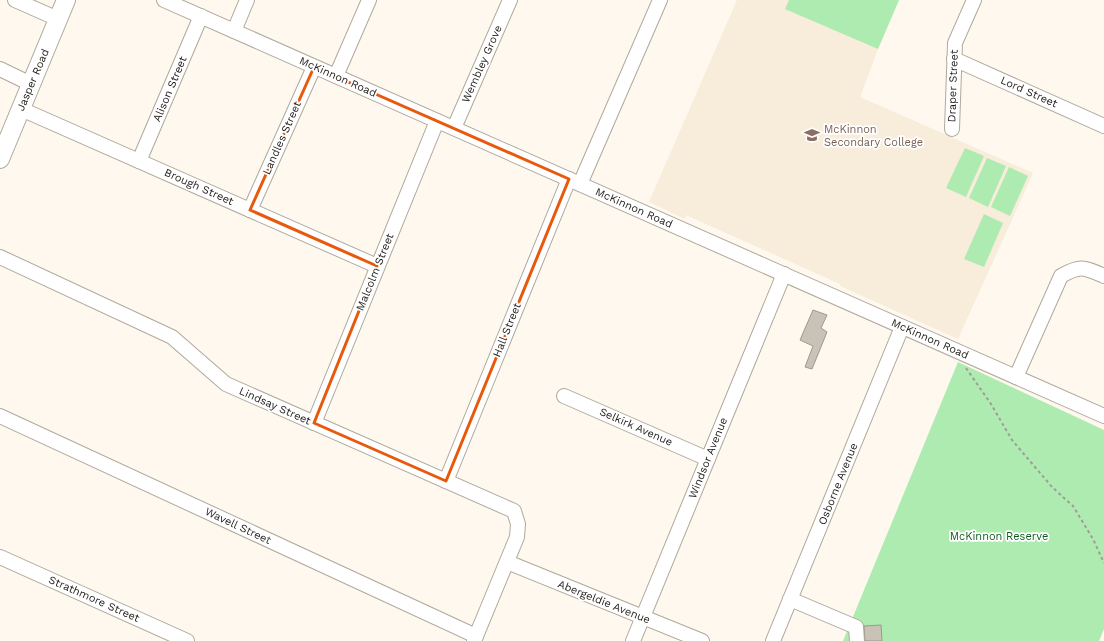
<svg xmlns="http://www.w3.org/2000/svg" width="1104" height="641" viewBox="0 0 1104 641" font-family="'Work Sans',sans-serif">
  <rect width="100%" height="100%" fill="#fef8ef"/>
  <polygon fill="#f8ecda" points="737,0 899,0 878,49 860,97 1033,173 958,339 840,286 840,284 686,215 685,219 649,202"/>
  <g fill="#aeebb0">
    <polygon points="789,0 899,0 878,49 785,9"/>
    <polygon points="965,148 984,156 966,197 946,188"/>
    <polygon points="987,158 1006,166 988,207 969,198"/>
    <polygon points="1009,167 1028,176 1010,216 991,207"/>
    <polygon points="984,214 1003,223 984,267 964,259"/>
    <polygon points="958,362 1104,430 1104,629 1099,641 843,641"/>
  </g>
  <g fill="#c9c2b7" stroke="#9f988d">
    <polygon points="813,310 827,315 821,328 827,332 812,369 805,367 813,346 800,340"/>
    <polygon points="881,625 882,641 865,641 864,626"/>
  </g>
  <g fill="none" stroke-linecap="round" stroke-linejoin="round">
    <defs>
      <g id="minor">
        <polyline points="15,0 58,19"/>
        <polyline points="164,0 1104,416"/>
        <polyline points="234,31 247,0"/>
        <polyline points="954,59 1104,126"/>
        <polyline points="0,69 31,84"/>
        <polyline points="336,76 369,0"/>
        <polyline points="21,109 377,266"/>
        <polyline points="454,128 510,0"/>
        <polyline points="952,129 955,43 974,0"/>
        <polyline points="139,161 201,16"/>
        <polyline points="580,184 660,0"/>
        <polyline points="250,210 314,67"/>
        <polyline points="0,257 172,337 226,384 514,511 518,524 517,537 474,641"/>
        <path d="M 1016,377 L 1061,276 C 1080,265 1084,267 1104,276"/>
        <polyline points="564,396 708,459"/>
        <polyline points="0,416 476,636"/>
        <polyline points="314,423 437,121"/>
        <polyline points="446,481 569,179"/>
        <polyline points="0,557 187,641"/>
        <polyline points="507,562 702,641"/>
        <polyline points="790,599 856,627 857,641"/>
        <polyline points="633,641 784,274"/>
        <polyline points="773,641 902,327"/>
      </g>
      <polyline id="major" points="0,159 66,0"/>
    </defs>
    <use href="#minor" stroke="#afa89d" stroke-width="16"/>
    <use href="#major" stroke="#afa89d" stroke-width="20"/>
    <polyline stroke="#a09c95" stroke-width="2" stroke-dasharray="3 3" stroke-linecap="butt" points="966,368 991,404 1012,440 1052,487 1073,506 1093,539 1104,563"/>
    <use href="#minor" stroke="#fff" stroke-width="14"/>
    <use href="#major" stroke="#fff" stroke-width="18"/>
  </g>
  <path fill="none" stroke="#e8590c" stroke-width="3" stroke-linejoin="round" d="M 314,67 L 569,179 L 446,481 L 314,423 L 377,266 L 250,210 Z"/>
  <defs>
    <symbol id="school-bare" viewBox="-9 -9 18 18"><path d="M0-5L7-2L0 1L-7-2ZM-4 1L0 2.5L4 1V4Q0 6-4 4Z" fill="#8d6e63" stroke="#fff" stroke-width="2.5" paint-order="stroke"/></symbol>
  </defs>
  <g fill-rule="evenodd">
    <use href="#school-bare" x="801" y="124" width="22" height="22"/>
  </g>
  <g text-anchor="middle" dominant-baseline="central" stroke-width="3.5" stroke-linejoin="round" paint-order="stroke">
    <g font-size="11" fill="#26241f" stroke="#fff">
      <text transform="translate(482 64) rotate(-66)">Wembley Grove</text>
      <text transform="translate(338 77) rotate(24)">McKinnon Road</text>
      <text transform="translate(33 80) rotate(-67)">Jasper Road</text>
      <text transform="translate(953 86) rotate(-88)">Draper Street</text>
      <text transform="translate(170 89) rotate(-67)">Alison Street</text>
      <text transform="translate(1029 92) rotate(24)">Lord Street</text>
      <text transform="translate(282 138) rotate(-66)">Landles Street</text>
      <text transform="translate(199 187) rotate(24)">Brough Street</text>
      <text transform="translate(634 208) rotate(24)">McKinnon Road</text>
      <text transform="translate(375 272) rotate(-68)">Malcolm Street</text>
      <text transform="translate(507 330) rotate(-68)">Hall Street</text>
      <text transform="translate(930 339) rotate(24)">McKinnon Road</text>
      <text transform="translate(275 406) rotate(24)">Lindsay Street</text>
      <text transform="translate(636 427) rotate(24)">Selkirk Avenue</text>
      <text transform="translate(708 458) rotate(-68)">Windsor Avenue</text>
      <text transform="translate(838 484) rotate(-68)">Osborne Avenue</text>
      <text transform="translate(238 526) rotate(25)">Wavell Street</text>
      <text transform="translate(94 599) rotate(24)">Strathmore Street</text>
      <text transform="translate(604 602) rotate(22)">Abergeldie Avenue</text>
    </g>
    <g font-size="11" fill="#785e54" stroke="#fff" text-anchor="start">
      <text x="824" y="129">McKinnon<tspan x="824" dy="13">Secondary College</tspan></text>
    </g>
    <g font-size="11" fill="#0d581c" stroke="#fff">
      <text x="999" y="536">McKinnon Reserve</text>
    </g>
  </g>
</svg>
